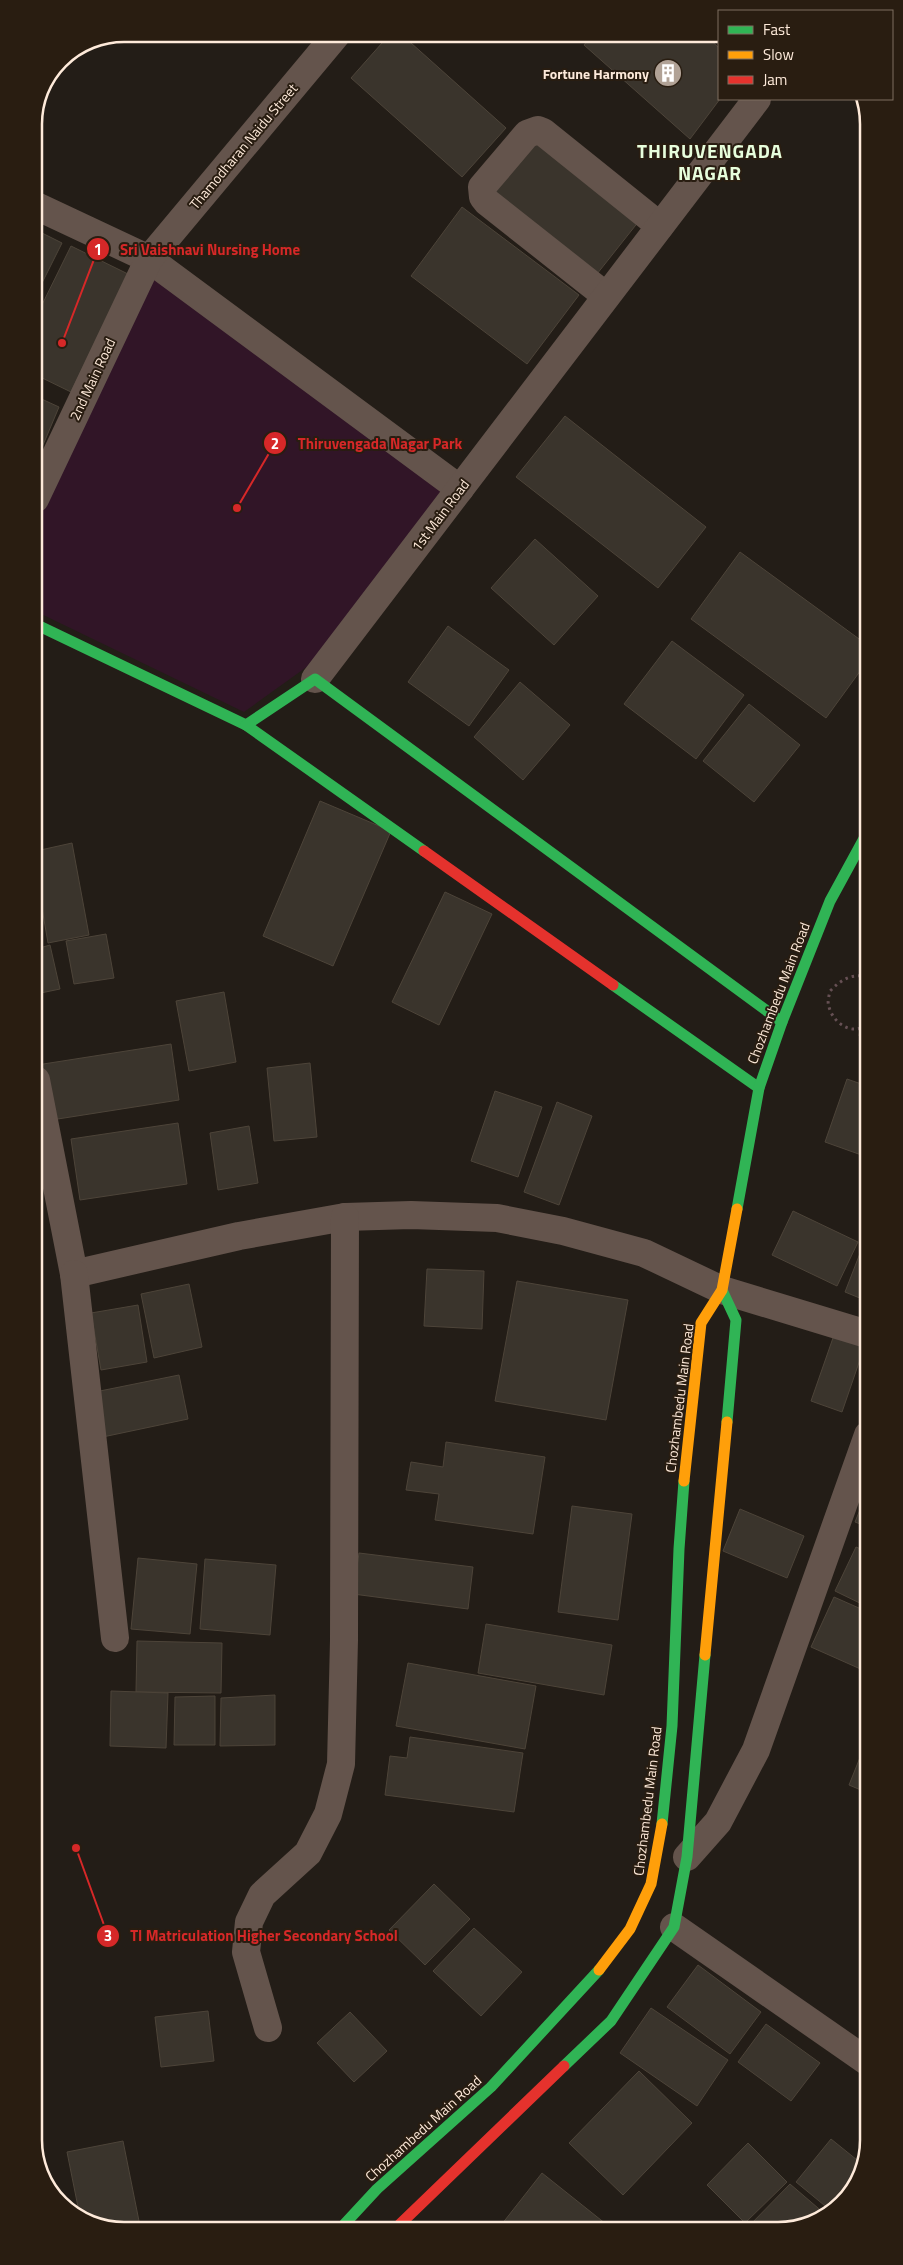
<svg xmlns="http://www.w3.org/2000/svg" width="903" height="2265" viewBox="0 0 903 2265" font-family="'Titillium Web',sans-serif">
  <rect width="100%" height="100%" fill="#231d17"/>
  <polygon fill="#311527" points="154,276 445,488 308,666 244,712 35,611 35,527"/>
  <g fill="#3a342c" stroke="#4d4439">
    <polygon points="390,34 401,34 506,128 462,177 351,78"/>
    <polygon points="593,34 704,34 719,48 720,99 690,139 584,45"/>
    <polygon points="539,134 643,216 593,279 489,197"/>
    <polygon points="462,207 579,295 527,364 411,276"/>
    <polygon points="34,229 62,243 34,299"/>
    <polygon points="71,246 128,274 71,392 34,374 34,321"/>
    <polygon points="35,396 59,407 35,464"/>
    <polygon points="565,416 706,527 658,588 516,477"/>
    <polygon points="535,539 598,596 554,645 491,588"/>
    <polygon points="740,552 866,644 866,663 826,718 691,619"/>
    <polygon points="448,626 509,670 469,726 408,682"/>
    <polygon points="672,641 744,695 696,759 624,704"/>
    <polygon points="520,682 570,725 523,780 474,737"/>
    <polygon points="749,704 800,745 754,802 703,761"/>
    <polygon points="320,801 391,831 333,966 263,936"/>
    <polygon points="72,843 89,935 48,943 36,873 36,851"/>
    <polygon points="445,892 492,914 439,1025 392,1002"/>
    <polygon points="106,934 114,978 74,984 66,941"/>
    <polygon points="50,945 60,989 36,994 36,949"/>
    <polygon points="867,973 867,1037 859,1036"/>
    <polygon points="224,992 236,1062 189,1071 176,1001"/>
    <polygon points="171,1044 179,1100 45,1121 37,1065"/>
    <polygon points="310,1063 317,1137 274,1141 267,1068"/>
    <polygon points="847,1079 867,1086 867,1157 825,1142"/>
    <polygon points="495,1091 542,1107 518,1177 471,1161"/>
    <polygon points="557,1102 592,1116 559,1205 524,1192"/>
    <polygon points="178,1123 187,1184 80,1200 71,1139"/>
    <polygon points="249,1126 258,1183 218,1190 210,1133"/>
    <polygon points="793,1211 858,1242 837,1286 772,1255"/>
    <polygon points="864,1243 867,1244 867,1301 845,1292"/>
    <polygon points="427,1269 484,1271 482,1329 424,1326"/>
    <polygon points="517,1281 628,1300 606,1420 495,1401"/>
    <polygon points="189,1284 202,1347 154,1358 141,1294"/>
    <polygon points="138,1305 147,1362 101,1370 91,1313"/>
    <polygon points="834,1335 865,1345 842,1412 811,1401"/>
    <polygon points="179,1375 188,1419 98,1438 90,1393"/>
    <polygon points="446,1442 545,1457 533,1534 435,1520 439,1494 406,1490 411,1462 443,1467"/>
    <polygon points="868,1490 868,1527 855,1522"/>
    <polygon points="572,1506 632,1514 618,1620 558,1612"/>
    <polygon points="740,1509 804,1536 787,1578 723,1551"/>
    <polygon points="856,1547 868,1552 868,1607 835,1591"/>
    <polygon points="359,1553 473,1567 468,1609 353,1594"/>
    <polygon points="138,1558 197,1564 190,1634 131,1629"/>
    <polygon points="205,1559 276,1565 270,1635 200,1629"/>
    <polygon points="834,1597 868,1612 868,1663 865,1671 811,1647"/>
    <polygon points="486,1624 612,1645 604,1695 478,1673"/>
    <polygon points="137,1641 222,1643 221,1693 136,1692"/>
    <polygon points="408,1663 536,1686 525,1749 396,1726"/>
    <polygon points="111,1691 168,1693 166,1748 110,1746"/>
    <polygon points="275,1695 275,1745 220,1746 221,1698"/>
    <polygon points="215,1696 215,1745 174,1745 175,1697"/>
    <polygon points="410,1737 523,1753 514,1812 385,1795 390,1756 407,1758"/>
    <polygon points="865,1745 868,1747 868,1793 849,1785"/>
    <polygon points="434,1884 470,1919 425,1965 389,1930"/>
    <polygon points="474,1928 522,1972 481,2016 433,1971"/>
    <polygon points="698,1965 761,2012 730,2054 667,2007"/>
    <polygon points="651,2008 728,2060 697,2106 620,2053"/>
    <polygon points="208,2011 214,2061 161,2067 155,2017"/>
    <polygon points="350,2012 387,2051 354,2082 317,2043"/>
    <polygon points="766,2024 820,2063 791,2101 738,2062"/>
    <polygon points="639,2071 692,2123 623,2195 569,2143"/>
    <polygon points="831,2139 862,2164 851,2196 830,2210 796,2182"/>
    <polygon points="123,2141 141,2231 118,2231 80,2217 67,2152"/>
    <polygon points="748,2143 787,2182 745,2223 707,2185"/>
    <polygon points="542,2173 611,2228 498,2229"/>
    <polygon points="790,2184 825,2214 808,2227 748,2227"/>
  </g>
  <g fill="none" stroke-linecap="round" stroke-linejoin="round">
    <path stroke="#665054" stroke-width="3" stroke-dasharray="2.5 4" stroke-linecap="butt" d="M 867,977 C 851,973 841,980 830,991 C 829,996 827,1002 829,1007 C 833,1023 853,1037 867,1024"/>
    <g stroke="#64544c" stroke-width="28">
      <polyline points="34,205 149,259 460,489"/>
      <polyline points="606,296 487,202 483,197 482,187 527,134 538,130 543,132 660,226"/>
      <polyline points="35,499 149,259 337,34"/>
      <polyline points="315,679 757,99"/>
      <polyline points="36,1080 74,1274 239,1236 345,1217 411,1215 497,1218 563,1231 644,1253 722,1290 867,1334"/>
      <polyline points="74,1274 115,1638"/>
      <polyline points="687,1857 718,1822 756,1750 868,1435"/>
      <polyline points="674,1927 868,2062 869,2058"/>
      <polyline points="268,2028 246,1952 249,1922 262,1895 308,1853 328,1814 341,1764 344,1640 345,1217"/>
    </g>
    <g stroke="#30b455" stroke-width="11">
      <polyline points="35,624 246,725 424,851"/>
      <polyline points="246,725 315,679 782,1022"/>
      <polyline points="613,985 759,1088"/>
      <polyline points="737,1209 759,1088 782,1022 830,901 866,835"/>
      <polyline points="722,1290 736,1320 727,1422"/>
      <polyline points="662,1824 672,1726 679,1549 684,1481"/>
      <polyline points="564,2066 611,2021 674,1927 687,1857 705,1655"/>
      <polyline points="339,2230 377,2189 491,2087 599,1970"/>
    </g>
    <g stroke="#ff9f0a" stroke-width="11">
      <polyline points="684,1481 701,1323 722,1290 737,1209"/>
      <polyline points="705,1655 727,1422"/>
      <polyline points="599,1970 630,1929 651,1884 662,1824"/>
    </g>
    <g stroke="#e5322d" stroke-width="11">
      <polyline points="424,851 613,985"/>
      <polyline points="395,2229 564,2066"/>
    </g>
  </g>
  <defs>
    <symbol id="building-disc" viewBox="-11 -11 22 22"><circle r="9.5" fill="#b1a296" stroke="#291d11"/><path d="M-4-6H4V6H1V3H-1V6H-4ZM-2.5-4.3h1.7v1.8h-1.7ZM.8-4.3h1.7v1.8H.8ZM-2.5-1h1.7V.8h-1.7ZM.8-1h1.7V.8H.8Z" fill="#fff"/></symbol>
  </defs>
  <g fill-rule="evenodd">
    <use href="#building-disc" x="652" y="57" width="32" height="32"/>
  </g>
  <g text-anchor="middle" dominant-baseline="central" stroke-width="4" stroke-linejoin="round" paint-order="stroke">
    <g font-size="14" font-weight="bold" fill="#feeada" stroke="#291d11" text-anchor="end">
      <text x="649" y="73">Fortune Harmony</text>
    </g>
    <g font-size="14" fill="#feeada" stroke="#291d11">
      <text transform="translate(243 146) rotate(-50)">Thamodharan Naidu Street</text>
      <text transform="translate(92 379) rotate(-65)">2nd Main Road</text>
      <text transform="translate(440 515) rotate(-53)">1st Main Road</text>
      <text transform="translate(778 993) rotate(-69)">Chozhambedu Main Road</text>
      <text transform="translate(679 1398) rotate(-83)">Chozhambedu Main Road</text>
      <text transform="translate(647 1801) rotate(-83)">Chozhambedu Main Road</text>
      <text transform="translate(423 2128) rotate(-42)">Chozhambedu Main Road</text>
    </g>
    <g font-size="19" font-weight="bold" letter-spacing="1" fill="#e7fedc" stroke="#291d11">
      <text x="710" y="150">THIRUVENGADA<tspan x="710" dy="22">NAGAR</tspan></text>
    </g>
  </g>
  <path d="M0 0H903V2265H0ZM124 42H778A82 82 0 0 1 860 124V2140A82 82 0 0 1 778 2222H124A82 82 0 0 1 42 2140V124A82 82 0 0 1 124 42Z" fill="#291d11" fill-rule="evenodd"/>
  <path fill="none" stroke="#feeada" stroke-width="2.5" d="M124 42H778A82 82 0 0 1 860 124V2140A82 82 0 0 1 778 2222H124A82 82 0 0 1 42 2140V124A82 82 0 0 1 124 42Z"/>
  <path fill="none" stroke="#d62828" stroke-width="2" d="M62 343L98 249M237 508L275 443M76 1848L108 1936"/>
  <g fill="#d62828" stroke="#291d11" stroke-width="2">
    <circle cx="62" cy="343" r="5"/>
    <circle cx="237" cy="508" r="5"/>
    <circle cx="76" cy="1848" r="5"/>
    <circle cx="98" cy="249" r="12"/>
    <circle cx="275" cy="443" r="12"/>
    <circle cx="108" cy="1936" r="12"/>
  </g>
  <g font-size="15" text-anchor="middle" font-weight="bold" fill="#fff">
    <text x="98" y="255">1</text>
    <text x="275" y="449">2</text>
    <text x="108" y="1941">3</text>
  </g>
  <g font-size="15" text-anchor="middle" font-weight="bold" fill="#d62828" stroke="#291d11" stroke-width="4" stroke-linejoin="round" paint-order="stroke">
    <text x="210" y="255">Sri Vaishnavi Nursing Home</text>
    <text x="380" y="449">Thiruvengada Nagar Park</text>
    <text x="264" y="1941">TI Matriculation Higher Secondary School</text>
  </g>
  <rect x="718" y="10" width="175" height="90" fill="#291d11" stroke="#7e6f61"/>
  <rect x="728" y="26" width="25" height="8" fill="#30b455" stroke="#7e6f61"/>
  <text x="763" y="35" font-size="15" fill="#feeada">Fast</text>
  <rect x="728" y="51" width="25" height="8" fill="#ff9f0a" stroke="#7e6f61"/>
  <text x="763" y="60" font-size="15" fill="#feeada">Slow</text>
  <rect x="728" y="76" width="25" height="8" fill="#e5322d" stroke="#7e6f61"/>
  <text x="763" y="85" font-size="15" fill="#feeada">Jam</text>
</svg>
